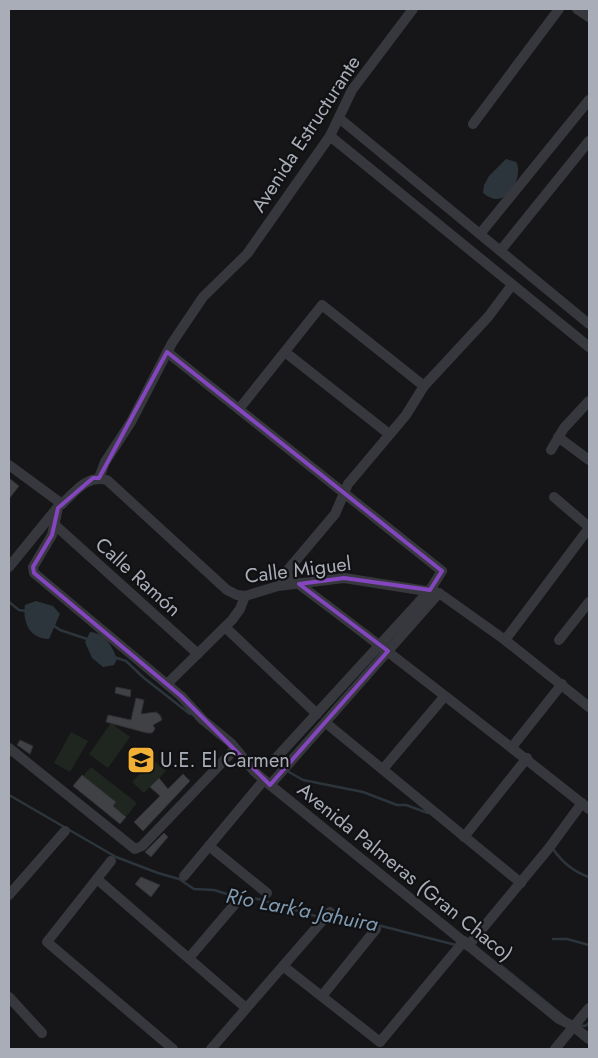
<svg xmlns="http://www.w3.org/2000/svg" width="598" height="1058" viewBox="0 0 598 1058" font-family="Jost,sans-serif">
  <rect width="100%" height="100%" fill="#161618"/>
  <g fill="#1e261f">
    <polygon points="111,723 130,737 108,768 89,754"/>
    <polygon points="71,732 88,741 70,772 54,763"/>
    <polygon points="153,760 166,771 144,793 132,782"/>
    <polygon points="91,767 137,803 126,817 113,807 116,802 83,776"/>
  </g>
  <g fill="#2c353c">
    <path d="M 506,159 L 516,162 C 524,174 508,214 483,193 L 484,185 L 489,176 Z"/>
    <path d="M 36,601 L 53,606 L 60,614 L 49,639 C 30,639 22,622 25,605 Z"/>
    <path d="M 90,632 C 105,633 112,646 117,659 L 114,665 L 103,667 L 92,658 L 85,642 Z"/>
  </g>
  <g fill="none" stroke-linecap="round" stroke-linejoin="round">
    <g stroke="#2c353c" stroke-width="2.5">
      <polyline points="9,602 19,610 26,611"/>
      <polyline points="53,625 60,630 87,639"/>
      <polyline points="114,657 126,661 144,678 190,714"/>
      <polyline points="254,764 279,767"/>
      <polyline points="289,772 303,780 363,792 397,805 406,805 428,813"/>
      <polyline points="9,795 116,857 158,873 179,879 194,889 214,890 240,898 258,899 322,918"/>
      <path d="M 553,849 C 562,862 574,872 589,877"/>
      <polyline points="330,918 346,917 456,945"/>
      <polyline points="553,939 567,939 589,945"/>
      <polyline points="498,963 567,1019"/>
      <polyline points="579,1025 585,1026 589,1023"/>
    </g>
  </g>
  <g fill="#404145" stroke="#303034">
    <polygon points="9,478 19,486 9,499"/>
    <polygon points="116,687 131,690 130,697 115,693"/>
    <polygon points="136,698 144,700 141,714 156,712 160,715 162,720 153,725 155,729 152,733 147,733 106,722 108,715 131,720"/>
    <polygon points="20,740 33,746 30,754 17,745"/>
    <polygon points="183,774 190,781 143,831 134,822 160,796 150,787 159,778 168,789"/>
    <polygon points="82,775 116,802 113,806 126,817 120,824 73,786"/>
    <polygon points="164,833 168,837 151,857 145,852"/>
    <polygon points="141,877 160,885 151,897 135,884"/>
  </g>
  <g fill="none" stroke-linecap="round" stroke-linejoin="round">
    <g stroke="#37383d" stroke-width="10">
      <polyline points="577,9 589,17"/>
      <polyline points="339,118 589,324"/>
      <polyline points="473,124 559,9"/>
      <polyline points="330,136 589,347"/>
      <polyline points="480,234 589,100"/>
      <polyline points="501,250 589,141"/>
      <polyline points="167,352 442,571 430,590 277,757"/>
      <polyline points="285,352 389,434"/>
      <polyline points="239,409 322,305 424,386"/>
      <polyline points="558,437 589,460"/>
      <polyline points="551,450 564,428 589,401"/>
      <path d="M 9,465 L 62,504 C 76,491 86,475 107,480 L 227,590 L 237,595 L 245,596 L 278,586 L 344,578 L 439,593 L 505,640 L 589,707"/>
      <polyline points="99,478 105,462 131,422 172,343 203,297 247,254 330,136 352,90 413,9"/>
      <polyline points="554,497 589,527"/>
      <polyline points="58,508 52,535 33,567 34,573 181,696 203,720 231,743 254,771 264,780 559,1019 573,1026 589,1039"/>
      <polyline points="55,525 198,654"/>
      <polyline points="9,567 57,508"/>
      <path d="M 284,573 C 387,650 488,729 589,809"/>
      <polyline points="281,578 335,514 348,484 406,415 424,386 488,317 512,285"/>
      <polyline points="225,627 317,714"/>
      <polyline points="505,640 589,528"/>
      <polyline points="559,640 589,602"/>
      <polyline points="167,684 232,620 240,609 245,596"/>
      <polyline points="326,723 521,883"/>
      <polyline points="512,747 562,684"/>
      <polyline points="9,748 135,849 142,846 235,749"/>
      <polyline points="383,769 444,697"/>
      <polyline points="270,785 439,593"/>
      <polyline points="464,837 527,758"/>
      <polyline points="209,846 267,893"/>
      <polyline points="111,861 47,942 173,1049"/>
      <polyline points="184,876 264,780"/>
      <polyline points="97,879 246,1008"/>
      <polyline points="9,895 65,831"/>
      <polyline points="468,946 549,848 582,803"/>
      <polyline points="189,958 235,904"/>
      <polyline points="283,966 380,1042 464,941"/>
      <polyline points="322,996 376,929"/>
      <polyline points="9,997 42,1033"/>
      <polyline points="211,1049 330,912"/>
      <polyline points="555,1049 589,1008"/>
    </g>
  </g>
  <path fill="none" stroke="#8446be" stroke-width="4" stroke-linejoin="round" d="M 167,352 L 442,571 L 430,590 L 344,578 L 299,584 L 388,651 L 270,785 L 181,696 L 34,573 L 33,567 L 52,535 L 58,508 L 93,478 L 99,478 Z"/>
  <defs>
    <symbol id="school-square" viewBox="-11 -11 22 22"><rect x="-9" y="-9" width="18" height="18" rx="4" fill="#f2b134" stroke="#111113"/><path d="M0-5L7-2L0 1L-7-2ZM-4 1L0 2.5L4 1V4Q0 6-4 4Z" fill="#111"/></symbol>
  </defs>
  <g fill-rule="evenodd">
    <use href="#school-square" x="125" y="744" width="32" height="32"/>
  </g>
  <g text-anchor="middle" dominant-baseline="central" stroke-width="4.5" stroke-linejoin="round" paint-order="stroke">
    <g font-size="20" fill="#a8adb8" stroke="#111113">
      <text transform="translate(306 134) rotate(-57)">Avenida Estructurante</text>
      <text transform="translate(298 570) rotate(-7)">Calle Miguel</text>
      <text transform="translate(138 577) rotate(42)">Calle Ramón</text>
      <text transform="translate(405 872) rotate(39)">Avenida Palmeras (Gran Chaco)</text>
    </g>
    <g font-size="20" fill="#a8adb8" stroke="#111113" text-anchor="start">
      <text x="160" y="760">U.E. El Carmen</text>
    </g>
    <g font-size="21" font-style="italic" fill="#7f9bb3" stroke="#111113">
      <text transform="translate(302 910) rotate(11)">Río Lark’a Jahuira</text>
    </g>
  </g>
  <rect width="598" height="1058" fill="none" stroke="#a8adb8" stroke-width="20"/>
</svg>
